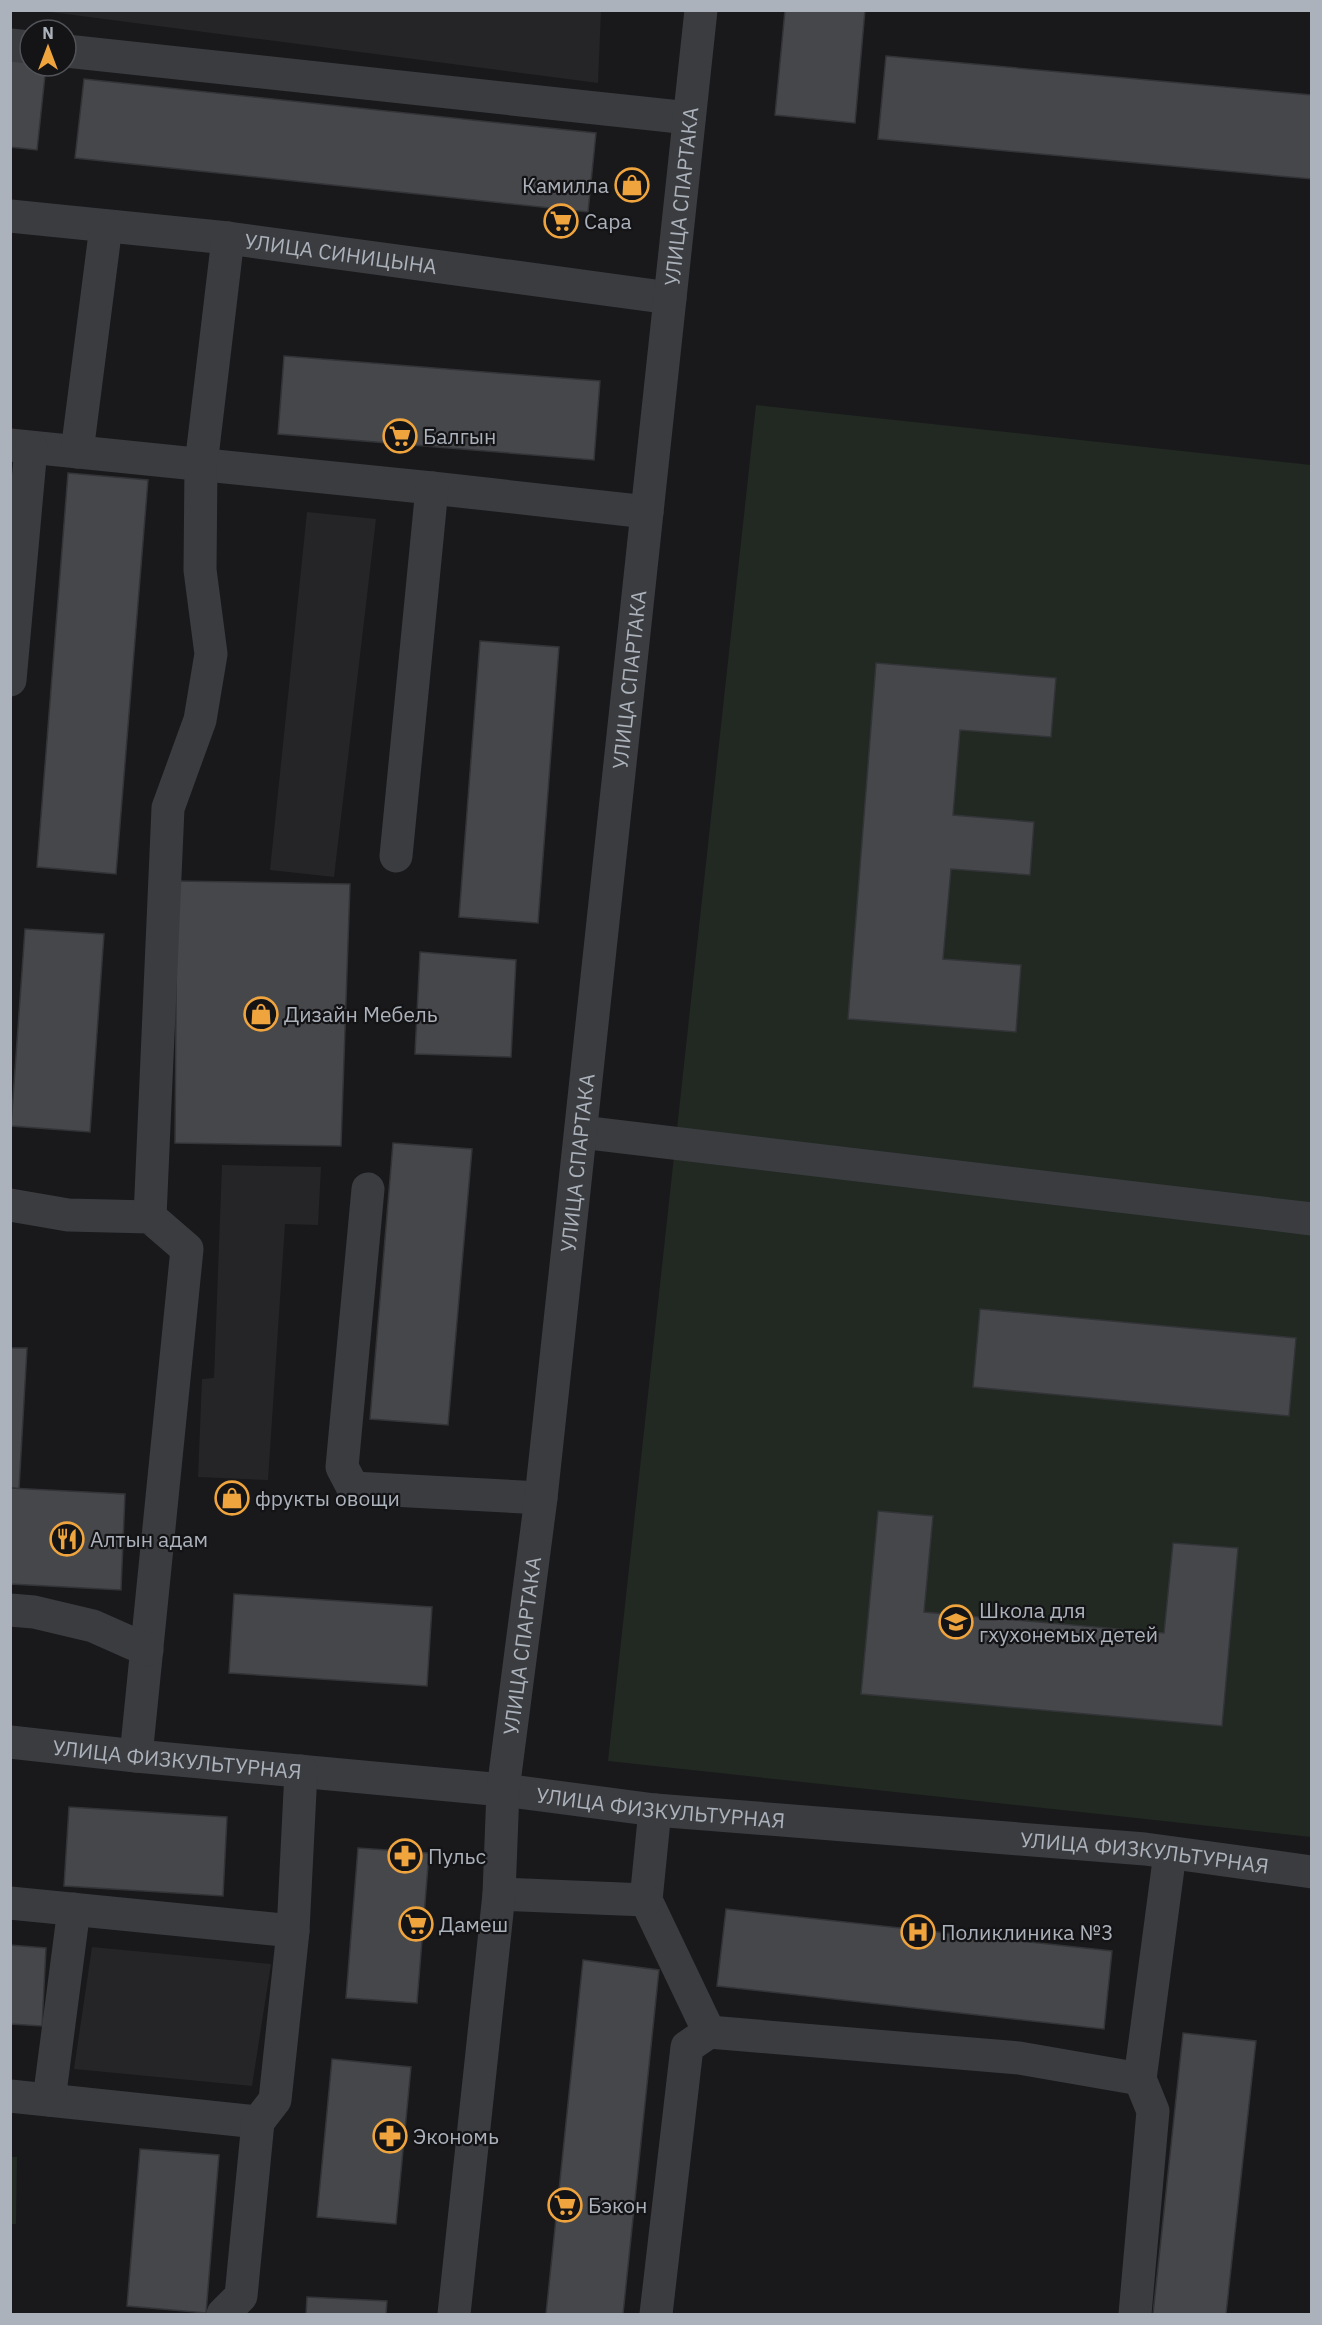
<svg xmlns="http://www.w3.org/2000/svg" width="1322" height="2325" viewBox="0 0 1322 2325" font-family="'IBM Plex Sans',sans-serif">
  <rect width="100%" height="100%" fill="#19191b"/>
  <g fill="#252528">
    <polygon points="43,11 601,11 598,83"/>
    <polygon points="307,512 376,519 334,877 270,870"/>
    <polygon points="222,1165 321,1167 318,1225 285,1224 268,1480 198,1477 202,1379 214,1378"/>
    <polygon points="92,1947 271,1964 252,2086 74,2069"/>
  </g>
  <g fill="#212922">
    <polygon points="756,405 1311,465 1311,1837 608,1761"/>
    <polygon points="10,2157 17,2157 16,2224 11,2224"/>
  </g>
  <g fill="#46474b" stroke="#333437" stroke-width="1.5">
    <polygon points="785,10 865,10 855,123 775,115"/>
    <polygon points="10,53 30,55 30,66 46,66 37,150 10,147"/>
    <polygon points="886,56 1312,95 1312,179 878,139"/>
    <polygon points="84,79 596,133 588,212 75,158"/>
    <polygon points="284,356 600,381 594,460 278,434"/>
    <polygon points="68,473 148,480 116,874 37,867"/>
    <polygon points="480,641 559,647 538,923 459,917"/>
    <polygon points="876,663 1056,678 1051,737 960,730 953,815 1034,822 1030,875 951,869 943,959 1021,965 1016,1032 848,1019"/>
    <polygon points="177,881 350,884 341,1146 175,1143"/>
    <polygon points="25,929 104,934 90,1132 11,1126"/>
    <polygon points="420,952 516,960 511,1057 415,1054"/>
    <polygon points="393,1143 472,1149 448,1425 370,1419"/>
    <polygon points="980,1309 1296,1338 1289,1416 973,1387"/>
    <polygon points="10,1348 27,1348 19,1489 10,1488"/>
    <polygon points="10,1488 125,1494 121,1590 10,1584"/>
    <polygon points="878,1511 933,1516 924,1612 1164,1633 1173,1543 1238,1548 1222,1726 861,1694"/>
    <polygon points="234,1594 432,1607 427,1686 229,1673"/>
    <polygon points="69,1807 227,1817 223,1896 64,1886"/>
    <polygon points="358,1848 429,1853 417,2003 346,1998"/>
    <polygon points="726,1909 1112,1951 1104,2029 717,1986"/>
    <polygon points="10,1945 46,1948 42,2026 10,2024"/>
    <polygon points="583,1960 659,1970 623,2314 546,2314"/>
    <polygon points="1183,2033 1256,2041 1226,2314 1153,2314"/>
    <polygon points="332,2059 411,2067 396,2224 317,2217"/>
    <polygon points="140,2149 219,2155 206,2313 127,2306"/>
    <polygon points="307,2297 387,2301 386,2314 306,2314"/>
  </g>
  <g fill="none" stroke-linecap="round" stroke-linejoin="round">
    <g stroke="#3a3c40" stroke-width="33">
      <polyline points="10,45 30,47"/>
      <polyline points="66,51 689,118"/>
      <path id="s1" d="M 10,216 L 228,238 L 670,298"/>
      <polyline points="10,445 432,488 647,512"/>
      <polyline points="77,452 106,226"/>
      <polyline points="10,680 31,448"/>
      <polyline points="396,856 432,488"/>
      <polyline points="581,1132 1312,1219"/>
      <polyline points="368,1189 342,1467 353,1488 541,1498"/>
      <polyline points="10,1205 68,1215 150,1217 187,1249 136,1756"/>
      <polyline points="150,1217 168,808 200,720 211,654 200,570 201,465 228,238"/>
      <polyline points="10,1610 34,1612 93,1626 147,1650"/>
      <path id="s2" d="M 10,1742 L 136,1756 L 503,1790 L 655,1810 L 1145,1849 L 1312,1872"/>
      <polyline points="655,1810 646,1900 709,2032"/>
      <polyline points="499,1894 646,1900"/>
      <polyline points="10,1903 293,1931"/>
      <polyline points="10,2096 258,2122"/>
      <polyline points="49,2100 74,1909"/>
      <polyline points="223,2314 241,2296 258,2122 275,2100 293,1931 301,1771"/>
      <path id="s3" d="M 454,2314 L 499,1894 L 503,1790 L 541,1498 L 701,10"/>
      <polyline points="656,2314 687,2047 709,2032 1019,2058 1140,2079"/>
      <polyline points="1135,2314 1153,2111 1140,2079 1170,1853"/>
    </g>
  </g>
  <defs>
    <symbol id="shop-ring" viewBox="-11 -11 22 22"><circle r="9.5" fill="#141416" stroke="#efa43e" stroke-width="1.5"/><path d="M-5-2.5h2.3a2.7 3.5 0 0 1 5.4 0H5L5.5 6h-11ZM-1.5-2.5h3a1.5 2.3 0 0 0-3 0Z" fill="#efa43e"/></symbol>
    <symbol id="supermarket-ring" viewBox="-11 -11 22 22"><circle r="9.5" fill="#141416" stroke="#efa43e" stroke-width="1.5"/><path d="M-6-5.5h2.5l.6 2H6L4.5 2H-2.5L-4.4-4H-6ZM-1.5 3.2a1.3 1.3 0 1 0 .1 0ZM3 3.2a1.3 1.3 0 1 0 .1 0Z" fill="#efa43e"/></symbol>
    <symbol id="restaurant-ring" viewBox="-11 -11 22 22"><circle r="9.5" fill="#141416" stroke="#efa43e" stroke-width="1.5"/><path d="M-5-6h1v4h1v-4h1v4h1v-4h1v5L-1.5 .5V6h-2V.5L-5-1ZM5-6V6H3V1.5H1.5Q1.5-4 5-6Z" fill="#efa43e"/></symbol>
    <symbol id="school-ring" viewBox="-11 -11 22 22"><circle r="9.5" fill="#141416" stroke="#efa43e" stroke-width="1.5"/><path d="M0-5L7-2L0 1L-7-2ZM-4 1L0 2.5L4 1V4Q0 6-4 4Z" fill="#efa43e"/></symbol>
    <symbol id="pharmacy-ring" viewBox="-11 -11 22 22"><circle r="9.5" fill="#141416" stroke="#efa43e" stroke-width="1.5"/><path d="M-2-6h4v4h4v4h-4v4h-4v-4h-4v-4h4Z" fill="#efa43e"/></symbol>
    <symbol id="hospital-ring" viewBox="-11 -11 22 22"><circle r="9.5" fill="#141416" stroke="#efa43e" stroke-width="1.5"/><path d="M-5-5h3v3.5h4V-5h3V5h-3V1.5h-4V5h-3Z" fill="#efa43e"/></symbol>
  </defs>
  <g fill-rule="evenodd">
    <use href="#shop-ring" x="613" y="166" width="38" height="38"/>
    <use href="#supermarket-ring" x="542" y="202" width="38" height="38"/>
    <use href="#supermarket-ring" x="381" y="417" width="38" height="38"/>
    <use href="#shop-ring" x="242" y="995" width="38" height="38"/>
    <use href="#shop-ring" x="213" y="1479" width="38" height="38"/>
    <use href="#restaurant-ring" x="48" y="1520" width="38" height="38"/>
    <use href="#school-ring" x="937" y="1603" width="38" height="38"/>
    <use href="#pharmacy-ring" x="386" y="1837" width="38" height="38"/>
    <use href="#supermarket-ring" x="397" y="1905" width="38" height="38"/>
    <use href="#hospital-ring" x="899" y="1913" width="38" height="38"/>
    <use href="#pharmacy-ring" x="371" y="2117" width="38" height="38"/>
    <use href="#supermarket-ring" x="546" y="2186" width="38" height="38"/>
  </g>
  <g text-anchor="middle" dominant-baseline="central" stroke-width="4.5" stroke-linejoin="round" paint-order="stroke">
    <g font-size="21" fill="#acb2bb" stroke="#141416" text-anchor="start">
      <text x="609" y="185" text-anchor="end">Камилла</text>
      <text x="584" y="221">Сара</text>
      <text x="423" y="436">Балгын</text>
      <text x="284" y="1014">Дизайн Мебель</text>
      <text x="255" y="1498">фрукты овощи</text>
      <text x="90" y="1539">Алтын адам</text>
      <text x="979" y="1610">Школа для<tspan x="979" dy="24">гхухонемых детей</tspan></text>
      <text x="428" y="1856">Пульс</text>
      <text x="439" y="1924">Дамеш</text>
      <text x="941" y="1932">Поликлиника №3</text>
      <text x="413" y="2136">Экономь</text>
      <text x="588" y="2205">Бэкон</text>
    </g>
    <g font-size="21" fill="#acb2bb" stroke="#141416">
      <text stroke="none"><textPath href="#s3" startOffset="2130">УЛИЦА СПАРТАКА</textPath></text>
      <text stroke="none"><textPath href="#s1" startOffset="333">УЛИЦА СИНИЦЫНА</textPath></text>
      <text stroke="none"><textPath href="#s3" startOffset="1644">УЛИЦА СПАРТАКА</textPath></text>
      <text stroke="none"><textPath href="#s3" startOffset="1158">УЛИЦА СПАРТАКА</textPath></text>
      <text stroke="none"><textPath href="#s3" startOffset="672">УЛИЦА СПАРТАКА</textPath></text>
      <text stroke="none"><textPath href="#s2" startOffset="168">УЛИЦА ФИЗКУЛЬТУРНАЯ</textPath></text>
      <text stroke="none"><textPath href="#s2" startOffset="654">УЛИЦА ФИЗКУЛЬТУРНАЯ</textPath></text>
      <text stroke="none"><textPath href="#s2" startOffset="1140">УЛИЦА ФИЗКУЛЬТУРНАЯ</textPath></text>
    </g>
  </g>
  <rect width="1322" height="2325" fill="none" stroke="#acb2bb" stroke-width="24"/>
  <g transform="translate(48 48)"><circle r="28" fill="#141416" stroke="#515358" stroke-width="1.5"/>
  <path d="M0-4.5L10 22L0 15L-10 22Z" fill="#efa43e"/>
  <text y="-9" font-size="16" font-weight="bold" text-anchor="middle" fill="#acb2bb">N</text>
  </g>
</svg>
